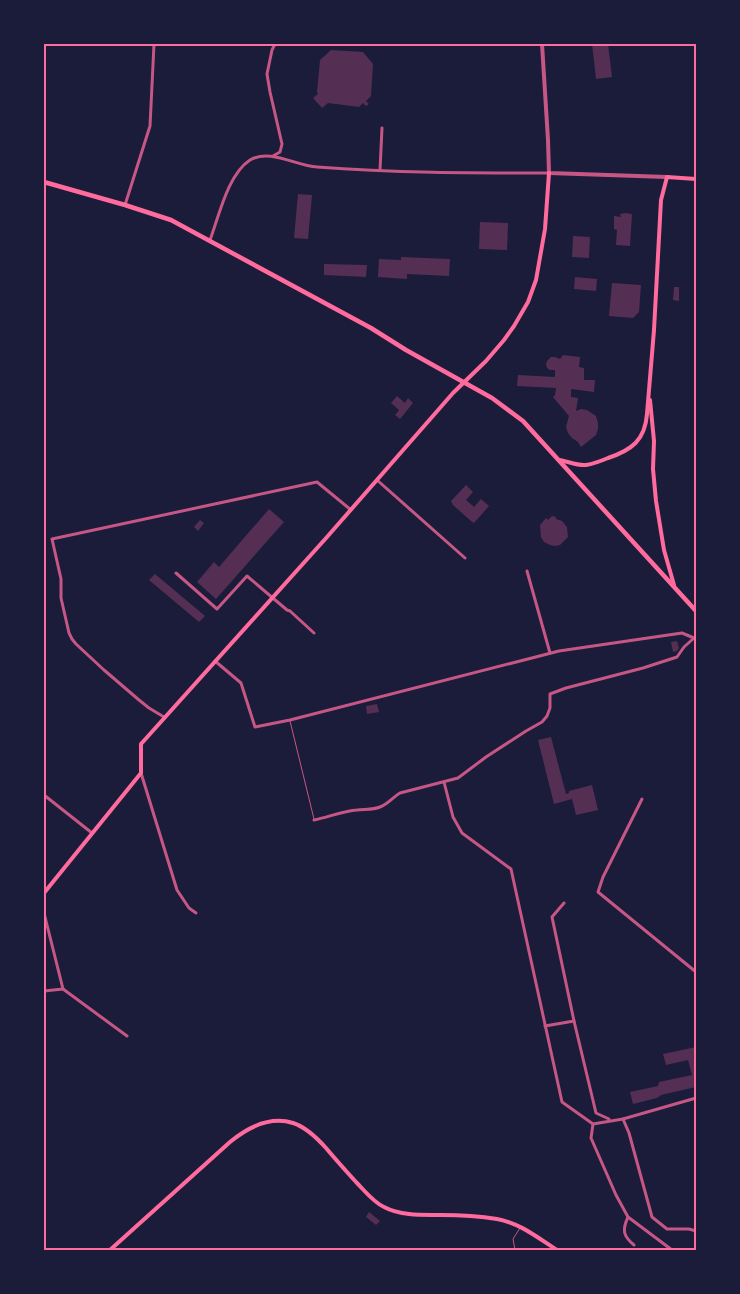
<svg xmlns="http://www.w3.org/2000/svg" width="740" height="1294" viewBox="0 0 740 1294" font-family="Georgia,serif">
  <rect width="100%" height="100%" fill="#1b1b3a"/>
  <g fill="#542f53">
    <polygon points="592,44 608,44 612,77 596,79"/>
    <polygon points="331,50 363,52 373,64 371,96 366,101 369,104 366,106 363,103 359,107 328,103 322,108 313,98 318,94 317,92 320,60"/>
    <polygon points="298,194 312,195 308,239 294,238"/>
    <polygon points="626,213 632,214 630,246 616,245 617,230 614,229 614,216 621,217 620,214"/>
    <polygon points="480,222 508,223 507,250 479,249"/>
    <polygon points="573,236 590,237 589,258 572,257"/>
    <polygon points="401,257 450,259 449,276 407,274 407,279 378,277 379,259 401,260"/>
    <polygon points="324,264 367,265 366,277 324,275"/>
    <polygon points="575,277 597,279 596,291 574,289"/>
    <polygon points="612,283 641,285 639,312 633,318 609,316"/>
    <polygon points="674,287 679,287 679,301 673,300"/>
    <polygon points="563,355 580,357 579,367 584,368 584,380 595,380 594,392 571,389 571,397 578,398 576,411 581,409 587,410 596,416 598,423 598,429 596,435 581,447 578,442 572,438 568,433 566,427 569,416 553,397 555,395 556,388 517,386 518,375 555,377 555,370 550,370 547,368 546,364 547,361 551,357 555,357 560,359"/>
    <polygon points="397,396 405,403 408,398 413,403 400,419 395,415 399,410 391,403"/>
    <polygon points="466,485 473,492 466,500 474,507 481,499 489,506 474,523 471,521 453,505 451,501"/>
    <polygon points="269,509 284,522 216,599 197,582 214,562 219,567"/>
    <polygon points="552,516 556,517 556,519 562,521 567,527 568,537 560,545 555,546 550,545 544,542 541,537 540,525 546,518 548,520"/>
    <polygon points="200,520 204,523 198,531 194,527"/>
    <polygon points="155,574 205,616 199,622 149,580"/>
    <polygon points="677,641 679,648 677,651 673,652 671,642"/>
    <polygon points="377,704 379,712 367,714 366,706"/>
    <polygon points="551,737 566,794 569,793 569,791 592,785 598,810 576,815 572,799 554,804 538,740"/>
    <polygon points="696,1047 696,1087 661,1095 657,1098 633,1104 630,1092 658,1086 659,1082 692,1075 688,1060 666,1065 663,1054"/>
    <polygon points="369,1212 380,1221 376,1225 366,1217"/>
  </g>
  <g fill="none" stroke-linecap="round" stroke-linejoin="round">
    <g stroke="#c65784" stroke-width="1">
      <polyline points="290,721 314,819"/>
      <polyline points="515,1250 513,1239 520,1228"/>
    </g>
    <g stroke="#c65784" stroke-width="3">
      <polyline points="273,156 280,152 282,144 270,92 267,74 272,50 275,44"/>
      <polyline points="380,170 382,128"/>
      <polyline points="125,205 150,126 154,44"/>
      <path d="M 210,240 C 219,216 228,174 250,160 C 270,148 296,166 317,167 C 394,173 471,173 549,173"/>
      <polyline points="377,480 465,558"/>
      <polyline points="527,571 550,653"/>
      <polyline points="176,573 217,609 247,576 287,610 290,611 314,633"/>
      <polyline points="215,661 241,683 255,727 290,720 559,651 682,633 694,638 696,637"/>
      <polyline points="164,717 149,708 139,700 104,670 76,644 72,639 69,633 61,598 61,579 52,539 317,482 351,510"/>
      <polyline points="141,773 177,890 189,908 196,913"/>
      <polyline points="444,782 453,817 462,833 511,869 562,1102 593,1124 623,1119 696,1098"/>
      <polyline points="44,795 92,833"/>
      <polyline points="642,799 603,877 598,892 696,972"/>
      <path d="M 314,820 C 328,817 344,811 357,810 C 365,809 373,810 380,807 C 388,804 393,797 400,793 L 458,778 L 486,757 L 526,731 L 542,722 L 547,716 L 550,708 L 550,694 L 566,688 L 643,668 L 677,657 L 684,647 L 694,638"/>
      <polyline points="44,913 63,989"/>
      <polyline points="44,991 63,989 127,1036"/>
      <polyline points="574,1021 596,1113 609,1119"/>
      <polyline points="545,1026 574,1021 552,917 564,903"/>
      <polyline points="623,1119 629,1133 652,1217 667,1229 689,1229 696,1231"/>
      <polyline points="593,1124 591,1138 616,1195 628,1217 672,1250"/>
      <path d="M 628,1217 C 622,1230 623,1236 634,1245"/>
    </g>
    <polyline stroke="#c65784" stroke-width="4" points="542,44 548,140 549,173 667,177"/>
    <g stroke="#ff6b9d" stroke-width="4">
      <polyline points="650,400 654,441 653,469 656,501 664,550 674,585"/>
      <path d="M 559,460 C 567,461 577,466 586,465 C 593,464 601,461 608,458 C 632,450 645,440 647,414 L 654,330 L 661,200 L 667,177 L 696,179"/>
      <polyline points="44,893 141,773 141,744 327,537 453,393 486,361 504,340 514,326 528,302 536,280 545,229 549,173"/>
      <path d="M 110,1250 L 230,1142 C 247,1128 270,1116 293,1123 C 306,1127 317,1138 326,1148 C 336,1160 346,1171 356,1182 C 365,1191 373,1202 384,1207 C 401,1216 422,1215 440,1215 C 459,1215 479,1216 497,1219 C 520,1223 538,1238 557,1250"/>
    </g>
    <polyline stroke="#ff6b9d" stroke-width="4.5" points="44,182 125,205 171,220 371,328 406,350 492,398 523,421 696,611"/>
  </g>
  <rect width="740" height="1294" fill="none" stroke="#1b1b3a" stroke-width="90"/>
  <rect x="45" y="45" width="650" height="1204" fill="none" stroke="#ff6b9d" stroke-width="2"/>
</svg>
